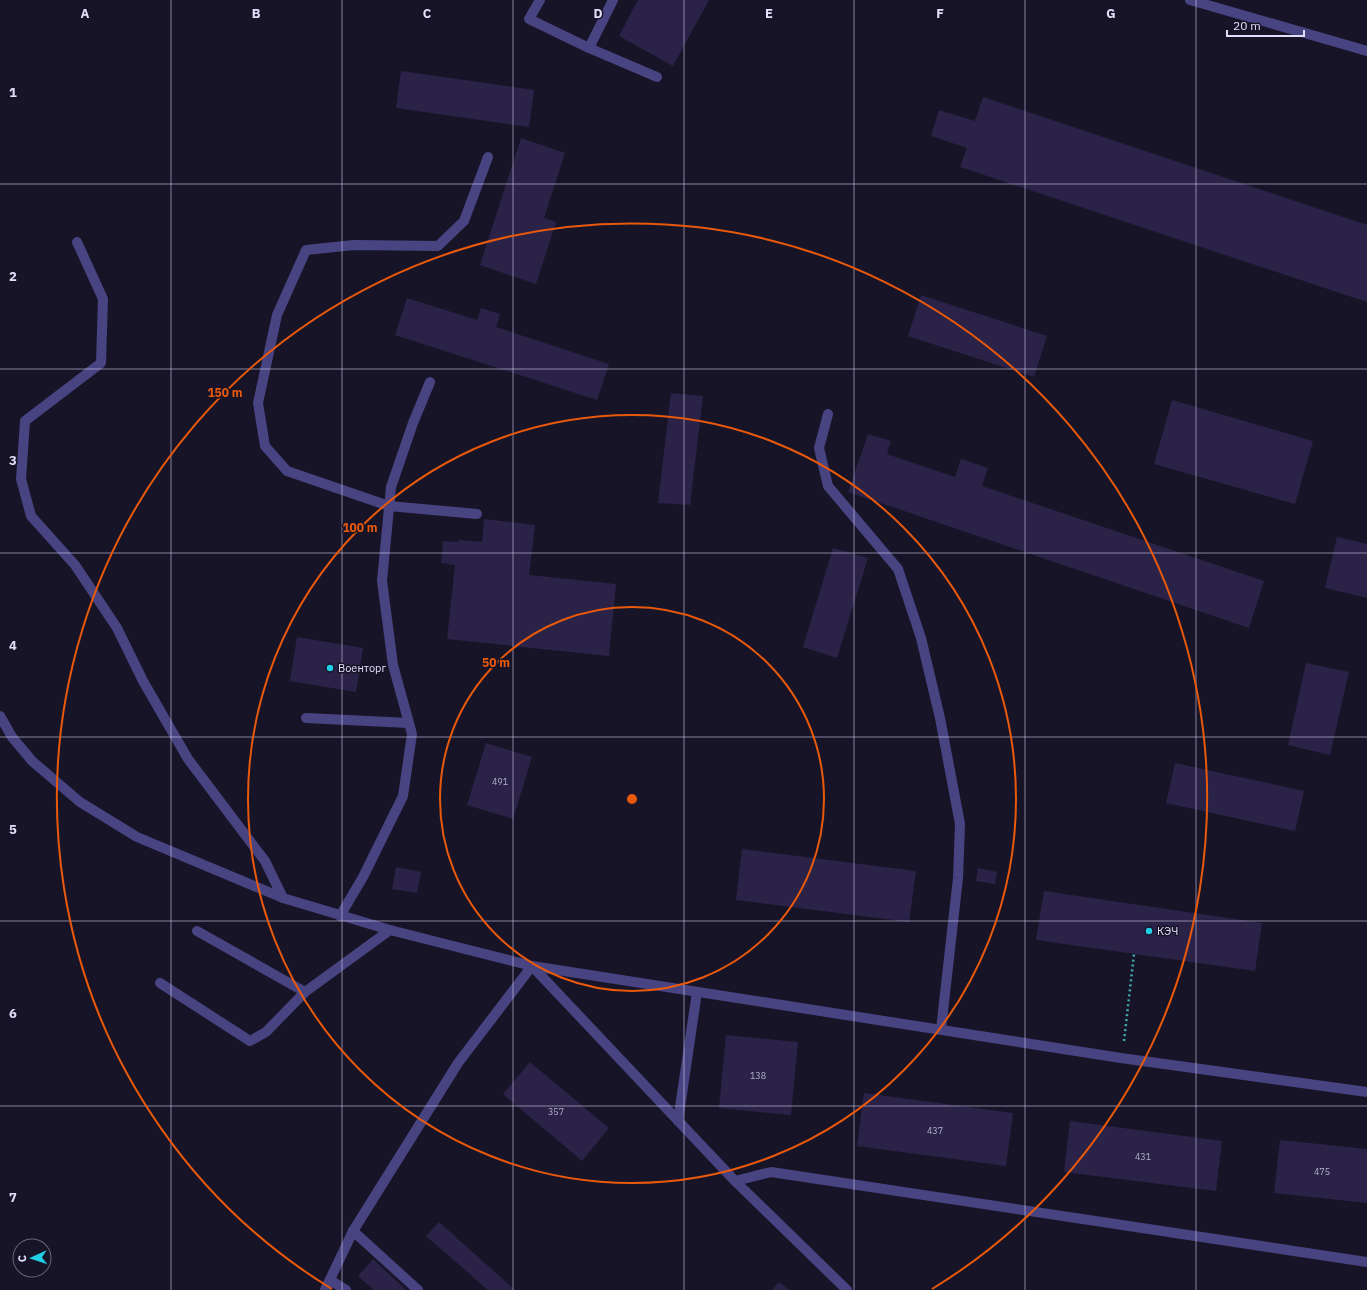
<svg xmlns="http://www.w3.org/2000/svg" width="1367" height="1290" viewBox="0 0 1367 1290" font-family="'IBM Plex Sans',sans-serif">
  <rect width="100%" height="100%" fill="#181428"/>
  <g fill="#2a2247">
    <polygon points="638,0 709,0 673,66 619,36"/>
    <polygon points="401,71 534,90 529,127 396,108"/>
    <polygon points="983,97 1367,225 1367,302 960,167 967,148 931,136 939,110 975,121"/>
    <polygon points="521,138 565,153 544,218 556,222 536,284 480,265"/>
    <polygon points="921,295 1047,336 1034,377 908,336"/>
    <polygon points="407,298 477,320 481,308 500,314 496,327 609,364 597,400 395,335"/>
    <polygon points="671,393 703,396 690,505 658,503"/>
    <polygon points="1172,400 1313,441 1295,504 1154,464"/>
    <polygon points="868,434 891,441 887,454 955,477 961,459 988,468 982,486 1264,581 1249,628 848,492"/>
    <polygon points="484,519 535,525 529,575 616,584 609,656 447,639 455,565 441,563 443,541 458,542 458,540 482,542"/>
    <polygon points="1337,537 1367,544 1367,598 1325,588"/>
    <polygon points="833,548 868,558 837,658 803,647"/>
    <polygon points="297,637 363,648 356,692 290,681"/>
    <polygon points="1306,663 1349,672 1330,755 1288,745"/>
    <polygon points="486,743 532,757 513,819 467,805"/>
    <polygon points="1175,763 1304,791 1295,831 1166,803"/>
    <polygon points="742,849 916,871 909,922 736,900"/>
    <polygon points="396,867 421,872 417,893 392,889"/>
    <polygon points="978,868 997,872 995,884 976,881"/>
    <polygon points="1044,891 1262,923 1255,971 1036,940"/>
    <polygon points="726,1035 798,1042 791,1115 719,1108"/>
    <polygon points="530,1062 609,1128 582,1161 503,1094"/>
    <polygon points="864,1093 1013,1113 1006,1166 857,1146"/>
    <polygon points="1070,1121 1222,1141 1216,1191 1064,1172"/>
    <polygon points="1280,1140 1367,1149 1367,1203 1274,1193"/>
    <polygon points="439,1222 515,1290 488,1290 426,1236"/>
    <polygon points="373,1259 406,1290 374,1290 358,1276"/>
    <polygon points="779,1282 789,1290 772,1290"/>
  </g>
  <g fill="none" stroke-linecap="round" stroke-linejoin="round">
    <polyline stroke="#3faeaa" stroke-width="2.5" stroke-dasharray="2 3" stroke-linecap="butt" points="1124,1041 1134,954"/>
    <g stroke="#484482" stroke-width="10">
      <polyline points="540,0 529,19 589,48 657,77"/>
      <polyline points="1190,0 1367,51"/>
      <polyline points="589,48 613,0"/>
      <polyline points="77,242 103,299 101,363 25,421 21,479 31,516 75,565 117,628 143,681 188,759 265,861 283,898"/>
      <polyline points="828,414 819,448 828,486 898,569 921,638 940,718 960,824 958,878 941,1029"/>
      <polyline points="477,514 389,506 287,471 265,446 258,403 277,315 306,250 354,245 438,246 464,221 488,157"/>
      <polyline points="306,718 409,723"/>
      <polyline points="340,916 363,877 403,796 412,734 393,665 382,581 391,487 413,423 430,382"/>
      <polyline points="197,931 305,992"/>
      <polyline points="160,983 250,1041 266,1032 305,992 390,930"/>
      <polyline points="735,1181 771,1172 1367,1262"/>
      <polyline points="330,1280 346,1290"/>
      <polyline points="325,1290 353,1231"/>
    </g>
    <g stroke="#484482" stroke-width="10">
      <polyline points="0,716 12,737 32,761 80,802 137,837 283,898 390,930 532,966 1121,1058 1367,1092"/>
      <polyline points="532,966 735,1181 847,1290"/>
      <polyline points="678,1121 697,992"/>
      <polyline points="418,1290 353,1231 458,1063 532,966"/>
    </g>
  </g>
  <path fill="none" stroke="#e3dffb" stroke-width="1" stroke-opacity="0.55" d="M 171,0 L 171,1290M 342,0 L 342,1290M 513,0 L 513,1290M 684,0 L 684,1290M 854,0 L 854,1290M 1025,0 L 1025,1290M 1196,0 L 1196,1290M 0,184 L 1367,184M 0,369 L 1367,369M 0,553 L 1367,553M 0,737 L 1367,737M 0,921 L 1367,921M 0,1106 L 1367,1106"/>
  <g fill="none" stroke="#e8590c" stroke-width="2">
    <circle cx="632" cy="799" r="192"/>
    <circle cx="632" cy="799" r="384"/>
    <path d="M332 1289A575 575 0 1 1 932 1289"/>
  </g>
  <g fill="#21cde5" stroke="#181428" stroke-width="1.5">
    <circle cx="330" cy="668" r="4"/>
    <circle cx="1149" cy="931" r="4"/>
  </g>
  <g text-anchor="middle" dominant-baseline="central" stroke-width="3" stroke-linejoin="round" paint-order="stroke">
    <g font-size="9" fill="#b5b0ce">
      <text x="500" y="781">491</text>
      <text x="758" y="1075">138</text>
      <text x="556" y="1111">357</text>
      <text x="935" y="1130">437</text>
      <text x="1143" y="1156">431</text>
      <text x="1322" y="1171">475</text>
    </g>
    <g font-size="11" fill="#e3dffb" stroke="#181428" text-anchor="start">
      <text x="338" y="668">Военторг</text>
      <text x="1157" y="931">КЭЧ</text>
    </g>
  </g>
  <g font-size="13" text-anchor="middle" font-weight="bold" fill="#e3dffb" stroke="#181428" stroke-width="3" stroke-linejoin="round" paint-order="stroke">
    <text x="85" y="18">A</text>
    <text x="256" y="18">B</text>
    <text x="427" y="18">C</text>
    <text x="598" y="18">D</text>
    <text x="769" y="18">E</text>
    <text x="940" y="18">F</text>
    <text x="1111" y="18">G</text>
    <text x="13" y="97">1</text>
    <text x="13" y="281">2</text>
    <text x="13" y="465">3</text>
    <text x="13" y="650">4</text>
    <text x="13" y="834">5</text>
    <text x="13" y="1018">6</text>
    <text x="13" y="1202">7</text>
  </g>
  <circle cx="632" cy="799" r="6" fill="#e8590c" stroke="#181428" stroke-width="2"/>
  <g font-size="12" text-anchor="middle" font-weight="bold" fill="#e8590c" stroke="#181428" stroke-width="3" stroke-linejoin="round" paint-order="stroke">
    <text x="225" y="397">150 m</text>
    <text x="360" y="532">100 m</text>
    <text x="496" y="667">50 m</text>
  </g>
  <g transform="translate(32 1258) rotate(267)"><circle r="19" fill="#181428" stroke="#69657c"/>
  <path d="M0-3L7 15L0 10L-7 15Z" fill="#21cde5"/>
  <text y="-6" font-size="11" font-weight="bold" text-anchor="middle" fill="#e3dffb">С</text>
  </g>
  <path d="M1227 30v6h77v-6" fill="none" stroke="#e3dffb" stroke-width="2"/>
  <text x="1233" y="30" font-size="12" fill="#e3dffb" stroke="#181428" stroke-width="3" paint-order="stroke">20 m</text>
</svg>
